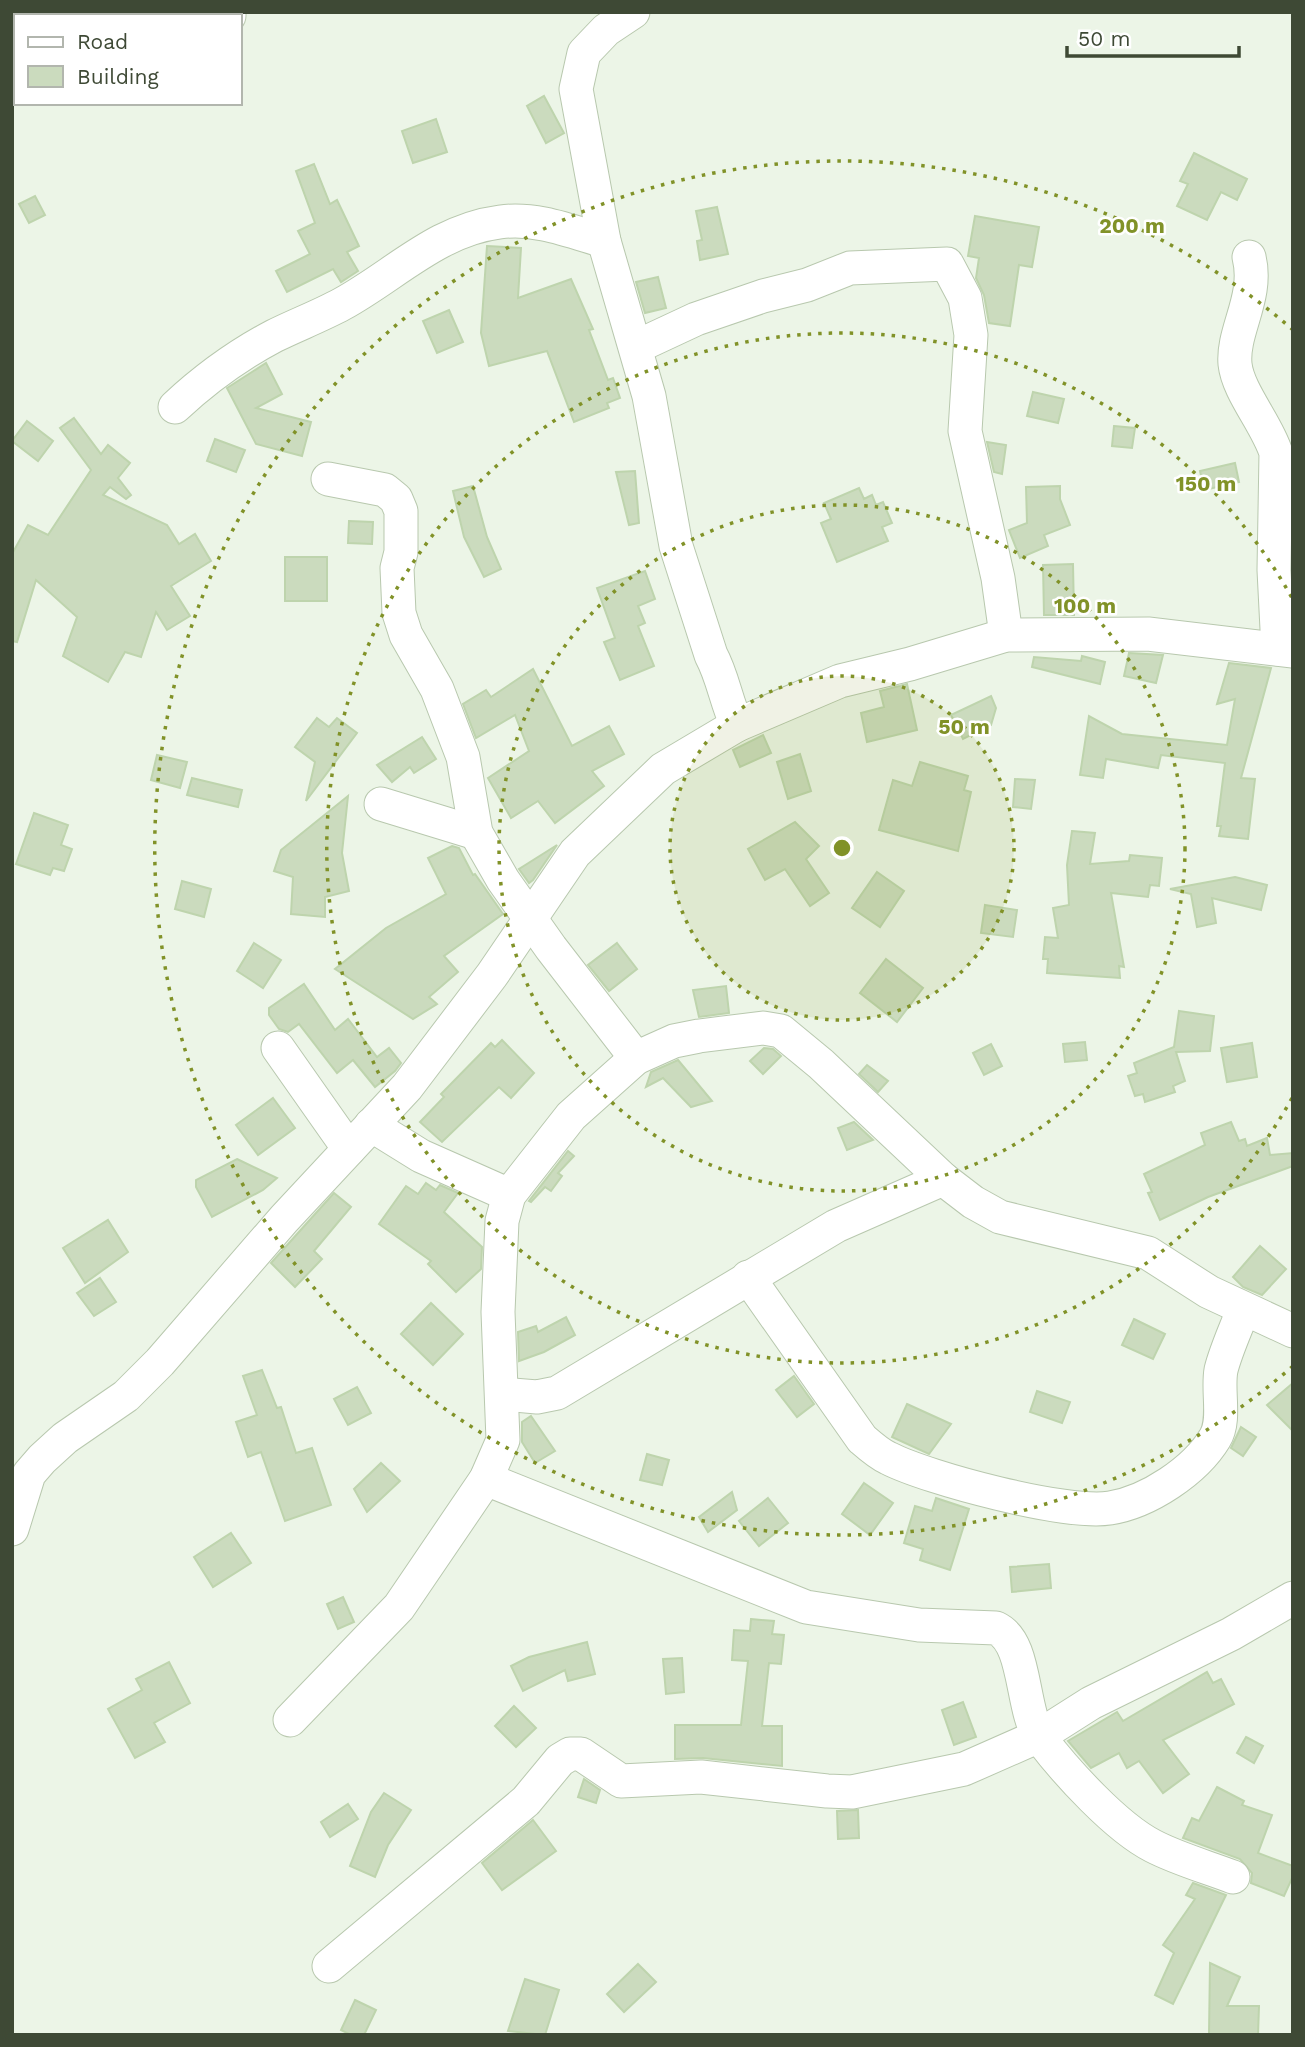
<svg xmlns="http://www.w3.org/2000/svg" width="1305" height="2047" viewBox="0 0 1305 2047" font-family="'Work Sans',sans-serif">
  <rect width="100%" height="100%" fill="#ecf5e7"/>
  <g fill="#cbdbbe" stroke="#bed4ad" stroke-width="2">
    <polygon points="544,96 564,133 546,143 527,106"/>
    <polygon points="436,119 447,152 413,163 402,131"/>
    <polygon points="1194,153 1247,179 1237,200 1221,192 1207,220 1177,206 1188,184 1180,181"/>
    <polygon points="314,164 330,204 337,200 359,246 347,252 358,271 341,282 333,269 287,292 276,271 310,254 298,231 315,223 296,171"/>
    <polygon points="35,196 45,215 29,223 19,204"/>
    <polygon points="717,207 728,254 700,260 697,241 702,240 696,211"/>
    <polygon points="975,216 1039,227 1032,267 1019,265 1010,326 989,323 984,295 976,278 979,258 968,256"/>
    <polygon points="487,246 521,248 518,298 571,279 593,329 589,330 608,380 613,378 620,398 607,403 609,408 574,422 547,351 489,366 481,333"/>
    <polygon points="658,277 666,308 645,313 636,282"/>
    <polygon points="449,310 463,342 437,353 423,321"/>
    <polygon points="266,363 282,394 256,408 311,422 302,456 256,444 227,388"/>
    <polygon points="1033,392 1064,399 1058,423 1027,416"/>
    <polygon points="74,418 101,454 108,445 130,463 118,478 131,495 126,499 110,487 103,495 167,525 179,544 195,534 211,561 171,586 190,616 167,630 156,612 141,657 125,652 108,682 63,656 77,617 36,580 17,642 12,641 12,554 28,525 48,535 91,470 60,428"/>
    <polygon points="27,421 53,441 38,461 12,441"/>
    <polygon points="1114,426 1135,428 1132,448 1112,446"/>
    <polygon points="215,439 245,450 236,472 207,461"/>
    <polygon points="987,442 1006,445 1002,474 994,472"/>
    <polygon points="1235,463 1239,482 1204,490 1200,471"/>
    <polygon points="635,471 639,523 629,525 616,472"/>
    <polygon points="473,486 487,537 501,569 484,577 464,537 453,491"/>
    <polygon points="1060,486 1060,499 1070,525 1044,535 1048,546 1020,558 1009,530 1027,523 1026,487"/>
    <polygon points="859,488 864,499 872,495 876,505 883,502 892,523 882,527 888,541 837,562 821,523 831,519 824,503"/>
    <polygon points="349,521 373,522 372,544 348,543"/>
    <rect x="285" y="557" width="42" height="44"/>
    <polygon points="1073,564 1074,615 1044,615 1043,565"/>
    <polygon points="645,571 655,599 638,606 645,623 638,626 654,666 620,680 604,642 615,638 597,588"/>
    <polygon points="1129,653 1163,655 1156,683 1124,676"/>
    <polygon points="1082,656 1105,662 1100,684 1032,667 1034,657 1081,661"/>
    <polygon points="1229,663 1271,668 1241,778 1255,779 1248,839 1219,836 1221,826 1217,826 1225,763 1161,755 1158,768 1106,759 1103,778 1080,775 1089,716 1122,734 1227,745 1235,699 1217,704"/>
    <polygon points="533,669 572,746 609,726 624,754 592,771 604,786 555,823 538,801 511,818 488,778 529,751 515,715 476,738 463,704 486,690 491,697"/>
    <polygon points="907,684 917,730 867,742 861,713 884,707 880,691"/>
    <polygon points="991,696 996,708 991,725 963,739 951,715"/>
    <polygon points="317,718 329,727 337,718 357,733 306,801 315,762 295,747"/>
    <polygon points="763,735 771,753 740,767 733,750"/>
    <polygon points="422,737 436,759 414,773 410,767 392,782 377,765"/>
    <polygon points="800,754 811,791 788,799 777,762"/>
    <polygon points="157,755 187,762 180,788 151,780"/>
    <polygon points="920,762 968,776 964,790 971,792 958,851 879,830 893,780 912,786"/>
    <polygon points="192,778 242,790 238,807 187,795"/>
    <polygon points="1015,779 1035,780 1031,809 1013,807"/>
    <polygon points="348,796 342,853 349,891 325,897 325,917 291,914 293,877 274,871 281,850"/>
    <polygon points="34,813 68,825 61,845 72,849 64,871 53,868 50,875 16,864"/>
    <polygon points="795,822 819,846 806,859 829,893 810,906 785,869 765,880 748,849"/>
    <polygon points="1072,831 1095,833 1090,864 1129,861 1130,855 1162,858 1159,886 1150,885 1148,897 1111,893 1124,967 1119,966 1120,978 1047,973 1048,959 1043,959 1045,937 1058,938 1053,908 1069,905 1067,865"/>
    <polygon points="557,845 533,880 529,883 519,869"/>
    <polygon points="452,846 459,848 473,875 475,874 503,914 444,956 458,972 429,997 437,1004 413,1019 335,969 386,928 446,894 428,858"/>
    <polygon points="877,872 904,891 880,927 852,908"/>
    <polygon points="1235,877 1267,885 1261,910 1212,898 1216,923 1197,927 1191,894 1170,889"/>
    <polygon points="182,881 211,889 204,917 175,909"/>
    <polygon points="985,905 1017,910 1013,937 981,933"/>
    <polygon points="254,943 281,960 263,988 237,971"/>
    <polygon points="617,943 637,969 609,991 588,965"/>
    <polygon points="886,959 923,988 897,1022 860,993"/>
    <polygon points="304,984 335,1030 348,1019 377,1057 389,1048 401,1063 395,1071 375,1087 353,1060 337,1073 299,1024 288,1032 279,1029 269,1015 269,1008"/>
    <polygon points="726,986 729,1013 699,1017 693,990"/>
    <polygon points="1179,1011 1214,1016 1210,1051 1176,1052 1185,1081 1173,1086 1175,1092 1145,1102 1143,1094 1135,1096 1128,1076 1137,1073 1134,1063 1174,1047"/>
    <polygon points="502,1040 534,1073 511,1098 499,1087 442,1142 420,1122 444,1097 441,1094 491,1043 495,1047"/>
    <polygon points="1085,1042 1087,1060 1065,1062 1063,1044"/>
    <polygon points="1252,1043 1257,1077 1227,1082 1221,1048"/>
    <polygon points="991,1044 1002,1066 984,1075 973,1053"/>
    <polygon points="764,1048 773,1049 781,1056 763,1074 750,1061"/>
    <polygon points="678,1060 712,1101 691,1107 663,1078 646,1087 651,1072"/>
    <polygon points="867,1065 888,1081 878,1092 859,1074"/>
    <polygon points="273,1098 295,1128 258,1155 236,1125"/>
    <polygon points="854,1122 873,1140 847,1150 838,1128"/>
    <polygon points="1231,1122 1239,1141 1245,1139 1247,1146 1267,1138 1270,1155 1293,1153 1293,1166 1208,1197 1160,1220 1148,1193 1152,1192 1144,1174 1205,1145 1201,1133"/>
    <polygon points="568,1151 574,1156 558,1173 562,1176 551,1191 545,1187 531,1202 529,1201"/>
    <polygon points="237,1159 277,1178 263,1190 212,1217 196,1187 196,1180"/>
    <polygon points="426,1183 436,1190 440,1185 458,1193 444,1212 482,1247 481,1269 456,1292 428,1264 431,1261 379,1224 406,1186 418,1194"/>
    <polygon points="334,1193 351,1207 314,1251 322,1259 295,1287 271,1263"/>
    <polygon points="108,1220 128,1252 85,1283 63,1248"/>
    <polygon points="1260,1246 1286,1269 1262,1295 1243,1287 1233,1277"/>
    <polygon points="100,1278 116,1302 94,1316 77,1293"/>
    <polygon points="431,1303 463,1334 433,1365 401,1334"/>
    <polygon points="566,1317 575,1335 544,1352 519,1361 518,1332 536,1326 538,1332"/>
    <polygon points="1134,1319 1165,1334 1153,1359 1122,1345"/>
    <polygon points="262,1370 277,1408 281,1407 296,1453 312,1448 331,1505 285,1521 261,1452 248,1457 236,1422 257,1415 243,1376"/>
    <polygon points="794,1376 814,1404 797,1417 776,1390"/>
    <polygon points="1293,1383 1293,1431 1267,1405"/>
    <polygon points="357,1387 371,1413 348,1425 334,1399"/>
    <polygon points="1037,1391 1070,1402 1062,1423 1030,1412"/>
    <polygon points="907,1404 951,1424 929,1454 892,1437"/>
    <polygon points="531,1416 555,1451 535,1463 522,1442 522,1422"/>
    <polygon points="1241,1427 1256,1437 1243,1456 1231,1448"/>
    <polygon points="647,1454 669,1460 662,1485 640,1480"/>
    <polygon points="381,1463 400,1481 367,1512 354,1489"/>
    <polygon points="864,1483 893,1503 870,1535 842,1514"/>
    <polygon points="732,1492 737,1510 708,1532 699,1517"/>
    <polygon points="768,1498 788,1523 759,1546 739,1521"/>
    <polygon points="936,1498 969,1509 950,1570 920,1560 923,1549 904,1543 915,1506 932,1511"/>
    <polygon points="231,1533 251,1563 213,1587 194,1557"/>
    <polygon points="1049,1564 1051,1588 1012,1592 1010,1567"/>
    <polygon points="343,1597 354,1622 338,1629 327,1604"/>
    <polygon points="751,1619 774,1621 772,1634 784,1635 781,1664 769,1663 762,1726 782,1726 782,1766 703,1758 675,1759 675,1725 741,1725 748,1661 732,1660 734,1630 750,1631"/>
    <polygon points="587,1642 595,1674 568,1681 565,1670 523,1691 511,1666 529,1657"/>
    <polygon points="682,1658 684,1692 666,1694 663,1659"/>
    <polygon points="169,1662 190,1703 154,1723 165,1742 135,1758 108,1709 142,1690 136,1679"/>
    <polygon points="1207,1672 1213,1683 1221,1679 1234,1704 1163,1740 1189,1774 1163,1793 1139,1761 1127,1768 1119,1753 1091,1768 1068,1741 1117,1712 1123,1721"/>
    <polygon points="963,1702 976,1737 954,1745 942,1710"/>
    <polygon points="514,1706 536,1728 516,1747 495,1726"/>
    <polygon points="1246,1737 1263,1746 1254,1763 1237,1753"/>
    <polygon points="584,1779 600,1790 596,1803 578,1797"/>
    <polygon points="1217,1787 1244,1801 1242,1805 1272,1815 1258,1853 1293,1866 1293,1876 1284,1896 1251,1883 1252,1873 1240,1859 1183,1838 1192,1818 1199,1821"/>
    <polygon points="384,1793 411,1810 388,1845 375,1877 350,1866 371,1812"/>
    <polygon points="348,1804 358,1819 330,1837 321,1822"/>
    <polygon points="858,1810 859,1838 838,1839 837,1811"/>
    <polygon points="533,1820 556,1851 502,1890 482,1863"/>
    <polygon points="1193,1883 1226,1895 1173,2004 1155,1995 1174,1953 1163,1945 1195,1899 1186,1895"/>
    <polygon points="1210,1963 1240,1977 1227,2006 1259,2006 1258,2035 1209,2035"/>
    <polygon points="638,1964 656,1982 624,2012 607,1994"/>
    <polygon points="525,1979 559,1990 545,2035 508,2031"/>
    <polygon points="355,2000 376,2010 364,2035 351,2035 341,2030"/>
  </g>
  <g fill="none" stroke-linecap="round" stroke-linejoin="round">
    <defs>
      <g id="minor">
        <polyline points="229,12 229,16"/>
        <path d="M 633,12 L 606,30 L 584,53 L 576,89 L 604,241 L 649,396 L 676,546 L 711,655 C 723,677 726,702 737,725"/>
        <path d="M 1249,257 C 1259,297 1232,331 1235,364 C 1238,392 1267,424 1276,453 L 1274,570 L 1278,649"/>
        <polyline points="636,347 696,319 763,296 807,285 850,268 947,264 965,298 971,335 965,431 998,578 1006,635"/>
        <path d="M 175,407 C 205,379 238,355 274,336 C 296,325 320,316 342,304 C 395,275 437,230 500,222 C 536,217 570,231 604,241"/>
        <polyline points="328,479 385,490 396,499 401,511 401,552 397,568 399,613 406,635 437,689 463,757 476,833 503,880 551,948 636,1058"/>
        <polyline points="381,804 476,833"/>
        <polyline points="278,1048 349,1149"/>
        <polyline points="371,1125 421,1156 509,1195"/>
        <path d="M 748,1277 L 862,1439 C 870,1446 879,1454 888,1458 C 929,1479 1067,1515 1110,1508 C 1148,1502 1195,1471 1215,1438 C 1226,1420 1217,1391 1221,1370 C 1226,1350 1236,1329 1243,1310"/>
        <polyline points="502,1394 537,1397 557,1393 836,1226 943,1179"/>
        <path d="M 486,1479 L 806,1607 L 919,1625 L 996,1628 C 1028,1643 1020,1710 1041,1739 C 1066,1772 1116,1827 1153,1846 C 1178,1859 1207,1867 1233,1877"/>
        <polyline points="12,1529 29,1474 42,1459 65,1438 126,1396 160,1362 284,1219 407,1087 492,975 575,853 663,769 737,725 840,681 910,664 1006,635 1148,634 1293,651"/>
        <polyline points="290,1720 399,1607 486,1479 503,1440 498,1312 502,1221 509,1195 571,1116 636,1058 674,1041 699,1036 763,1028 781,1031 821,1064 943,1179 973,1202 1000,1217 1148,1253 1209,1292 1293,1331"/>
        <polyline points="329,1966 526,1801 560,1760 570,1754 581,1754 621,1781 701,1777 827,1791 852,1792 964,1769 1039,1736 1091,1703 1231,1634 1293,1598"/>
      </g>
    </defs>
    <use href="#minor" stroke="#b8c8ae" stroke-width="35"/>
    <use href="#minor" stroke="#fff" stroke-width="33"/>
  </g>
  <circle cx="842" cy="848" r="172" fill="#819228" fill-opacity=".12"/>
  <g fill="none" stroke="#819228" stroke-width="3.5" stroke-dasharray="3.5 7">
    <circle cx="842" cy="848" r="172"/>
    <circle cx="842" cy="848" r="343"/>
    <path d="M1292 1098A515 515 0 1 1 1292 598"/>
    <path d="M1293 1366A687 687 0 1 1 1293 330"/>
  </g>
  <circle cx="842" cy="848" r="10" fill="#819228" stroke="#fff" stroke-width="3.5"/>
  <g font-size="21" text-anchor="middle" font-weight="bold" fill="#819228" stroke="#fff" stroke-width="5" stroke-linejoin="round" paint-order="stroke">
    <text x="1132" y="233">200 m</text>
    <text x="1206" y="491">150 m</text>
    <text x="1085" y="613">100 m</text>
    <text x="964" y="734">50 m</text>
  </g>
  <rect width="1305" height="2047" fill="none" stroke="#3e4935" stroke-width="28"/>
  <rect x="14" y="14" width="228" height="91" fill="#ffffff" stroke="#b2b6ae" stroke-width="2"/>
  <rect x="28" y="37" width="35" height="10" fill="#ffffff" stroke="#b2b6ae" stroke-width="2"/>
  <text x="77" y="49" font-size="21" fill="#3e4935">Road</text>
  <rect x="28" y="66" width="35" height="21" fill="#cbdbbe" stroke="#b2b6ae" stroke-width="2"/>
  <text x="77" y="84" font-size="21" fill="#3e4935">Building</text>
  <path d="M1067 46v10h172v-10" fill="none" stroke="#3e4935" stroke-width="3.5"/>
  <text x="1078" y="46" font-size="21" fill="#3e4935" stroke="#ffffff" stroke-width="5" paint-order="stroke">50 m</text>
</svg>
